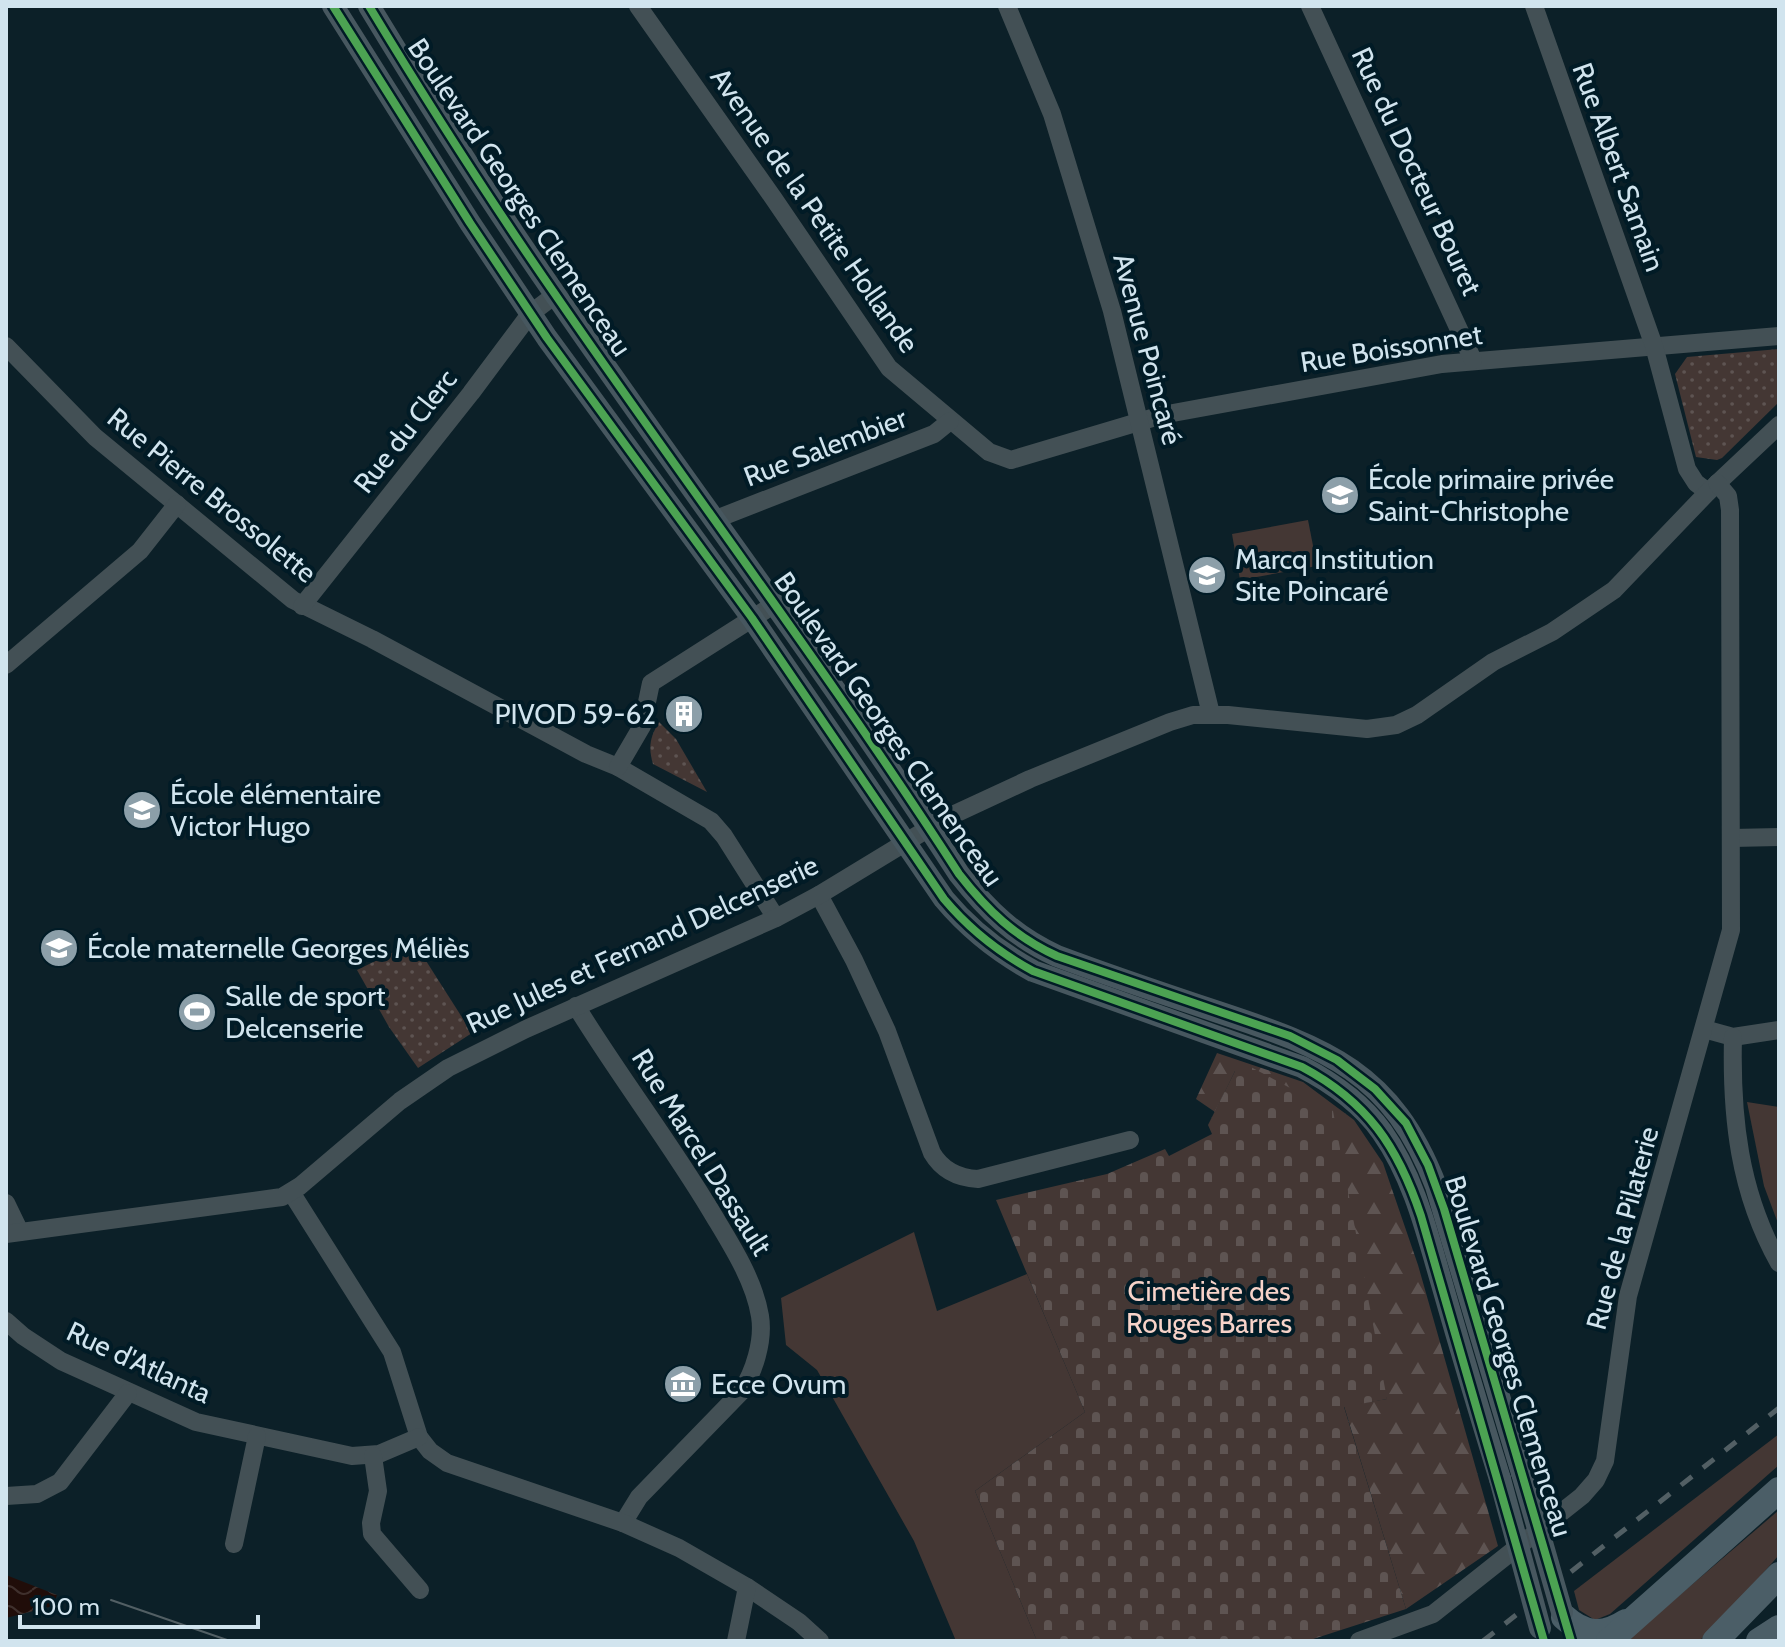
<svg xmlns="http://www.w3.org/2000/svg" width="1785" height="1647" viewBox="0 0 1785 1647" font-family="Cabin,sans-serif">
  <defs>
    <pattern id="forest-firs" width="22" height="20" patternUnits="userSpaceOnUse" patternTransform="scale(2)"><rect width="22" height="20" fill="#443734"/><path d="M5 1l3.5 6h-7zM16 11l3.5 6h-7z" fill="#5e5452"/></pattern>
    <pattern id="cemetery-stones" width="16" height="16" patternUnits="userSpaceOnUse" patternTransform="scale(2)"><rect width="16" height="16" fill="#443734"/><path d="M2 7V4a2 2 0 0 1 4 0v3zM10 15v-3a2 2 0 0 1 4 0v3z" fill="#5e5452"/></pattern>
    <pattern id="park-dots" width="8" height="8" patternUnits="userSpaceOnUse" patternTransform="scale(2)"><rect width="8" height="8" fill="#443734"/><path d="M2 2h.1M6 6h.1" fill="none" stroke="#5e5452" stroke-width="1.8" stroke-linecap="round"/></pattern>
    <pattern id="water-waves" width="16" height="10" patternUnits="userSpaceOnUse" patternTransform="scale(2)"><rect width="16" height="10" fill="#200d09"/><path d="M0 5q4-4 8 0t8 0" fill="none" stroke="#3f302d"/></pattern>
  </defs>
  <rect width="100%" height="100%" fill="#0c2028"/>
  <g fill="#443734">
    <polygon points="1308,520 1317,566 1240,580 1232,534"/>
    <polygon points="1747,1102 1779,1107 1779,1226 1764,1186"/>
    <polygon points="914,1232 937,1311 1027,1274 1085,1412 975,1491 1037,1641 956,1641 914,1541 817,1370 786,1345 781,1298"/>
    <polygon points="1779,1434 1779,1465 1610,1614 1595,1620 1579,1610 1574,1591"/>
    <polygon points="1779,1510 1779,1555 1723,1619 1699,1641 1626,1641"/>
  </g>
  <polygon fill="url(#forest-firs)" points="1217,1053 1303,1082 1354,1120 1383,1163 1418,1265 1498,1546 1406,1609 1344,1406 1387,1399 1235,1071 1215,1112 1196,1099"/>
  <polygon fill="url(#cemetery-stones)" points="1247,1065 1333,1111 1387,1399 1344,1407 1406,1609 1307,1641 1037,1641 975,1491 1085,1412 996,1200 1107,1174 1165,1149 1169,1156 1212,1134 1208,1125 1235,1071"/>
  <g fill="url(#park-dots)">
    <polygon points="1779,349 1779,402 1722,458 1717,460 1696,457 1675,374 1687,357"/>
    <path d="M 659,722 L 676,739 L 707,792 L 653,764 C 648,747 650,737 659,722 Z"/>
    <polygon points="414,942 472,1033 418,1068 389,1027 357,970"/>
  </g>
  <polygon fill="url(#water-waves)" points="6,1575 57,1595 53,1606 6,1618"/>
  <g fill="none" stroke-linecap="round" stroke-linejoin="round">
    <g stroke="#435055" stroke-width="18">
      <polyline points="638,6 774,199 889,368 989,452 1011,460 1162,415 1442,364 1779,336"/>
      <polyline points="1007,6 1052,114 1112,311 1211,714"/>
      <polyline points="1310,6 1473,360"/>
      <polyline points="1534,6 1654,346 1687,469 1696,483 1708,492"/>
      <polyline points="6,346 95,437 293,600 372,639 586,754 618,767 711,821 724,836 776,918"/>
      <polyline points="716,519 934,434 950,421"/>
      <polyline points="302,606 471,393 530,314 555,295"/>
      <polyline points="6,665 140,551 177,504"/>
      <polyline points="618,767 642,726 651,683 775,604"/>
      <polyline points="1732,838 1779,837"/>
      <path d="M 819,895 L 854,960 L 887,1031 L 932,1153 C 942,1170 958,1178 978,1179 L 1130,1140"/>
      <path d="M 576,1006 C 619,1076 669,1141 711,1211 C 730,1243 754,1279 760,1316 C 764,1341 754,1372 741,1392 L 639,1497 L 623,1523"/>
      <polyline points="1704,1029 1733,1037 1779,1030"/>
      <path d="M 1733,1037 C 1731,1117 1739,1192 1779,1263"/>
      <polyline points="291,1192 392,1352 419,1437 430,1451 447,1463 623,1523 679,1548 747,1587 799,1622 820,1641"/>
      <polyline points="6,1203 20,1232"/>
      <polyline points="6,1234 282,1197 300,1186 400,1101 448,1068 526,1029 776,918 819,895 944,819 1030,779 1170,722 1193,715 1228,715 1367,729 1396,725 1417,715 1493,662 1552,632 1614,590 1708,492 1779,425"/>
      <polyline points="6,1321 23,1336 61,1361 196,1422 352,1456 379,1454 419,1437"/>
      <polyline points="373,1456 378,1491 371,1523 372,1534 420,1590"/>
      <polyline points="6,1496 37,1494 60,1482 128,1393"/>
      <polyline points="234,1544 257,1436"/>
      <polyline points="736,1641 747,1587"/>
      <polyline points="1359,1641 1433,1614 1582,1496 1596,1480 1605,1461 1628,1296 1731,930 1730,510 1728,496 1717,483"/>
    </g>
    <g stroke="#47575f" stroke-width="22">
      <path d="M 333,6 L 470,223 L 547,338 L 752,618 L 944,899 C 970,930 998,952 1033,971 L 1302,1067 C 1333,1083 1362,1104 1382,1132 C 1415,1179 1428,1237 1444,1291 C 1462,1354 1481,1417 1500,1479"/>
      <path d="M 369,6 C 429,105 491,202 557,297 C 690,490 832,677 959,874 C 987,910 1015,937 1057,956 C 1110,976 1164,994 1218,1012 C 1327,1048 1392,1072 1436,1186 L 1522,1473"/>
    </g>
    <g stroke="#4b5e67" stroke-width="26">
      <path d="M 1564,1617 C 1584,1635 1603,1637 1626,1622"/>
      <polyline points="1609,1641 1779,1490"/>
      <polyline points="1715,1641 1779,1575"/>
      <polyline points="1759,1641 1779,1628"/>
    </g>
    <polyline stroke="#525f64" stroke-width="2" points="111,1600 230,1641"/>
    <polyline stroke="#525f64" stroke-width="5" stroke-dasharray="14 14" stroke-linecap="butt" points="1483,1641 1779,1408"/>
    <g stroke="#47575f" stroke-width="22">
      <polyline points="1522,1473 1562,1612"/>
      <polyline points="1500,1479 1540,1628"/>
    </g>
    <defs>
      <g id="cycleway">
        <path d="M 333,6 L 470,223 L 547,338 L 752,618 L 944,899 C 970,930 998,952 1033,971 L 1302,1067 C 1368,1102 1398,1147 1421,1216 L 1544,1641"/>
        <path d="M 369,6 C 429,105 491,202 557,297 C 690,490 832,677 959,874 C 987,910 1015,937 1057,956 L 1290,1036 L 1337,1060 L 1375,1089 L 1406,1123 L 1428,1165 L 1444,1209 L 1571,1641"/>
      </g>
    </defs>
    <use href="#cycleway" stroke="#011b26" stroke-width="13"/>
    <use href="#cycleway" stroke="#4ca352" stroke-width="8"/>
  </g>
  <defs>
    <symbol id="school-disc" viewBox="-11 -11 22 22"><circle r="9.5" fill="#8c9fa9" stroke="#011b26"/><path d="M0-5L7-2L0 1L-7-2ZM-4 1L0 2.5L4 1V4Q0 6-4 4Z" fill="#fff"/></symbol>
    <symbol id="building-disc" viewBox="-11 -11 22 22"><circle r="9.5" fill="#8c9fa9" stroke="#011b26"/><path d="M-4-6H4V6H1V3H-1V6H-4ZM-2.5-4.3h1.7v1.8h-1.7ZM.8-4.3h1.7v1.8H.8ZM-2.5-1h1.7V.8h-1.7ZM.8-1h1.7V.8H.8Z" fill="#fff"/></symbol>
    <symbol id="stadium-disc" viewBox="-11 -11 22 22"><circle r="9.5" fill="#8c9fa9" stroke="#011b26"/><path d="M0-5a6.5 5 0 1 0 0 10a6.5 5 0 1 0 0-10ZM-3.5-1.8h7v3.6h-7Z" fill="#fff"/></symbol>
    <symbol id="museum-disc" viewBox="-11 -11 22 22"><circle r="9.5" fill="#8c9fa9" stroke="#011b26"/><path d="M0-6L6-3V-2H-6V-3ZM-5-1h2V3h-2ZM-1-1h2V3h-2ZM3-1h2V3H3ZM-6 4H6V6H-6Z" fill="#fff"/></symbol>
  </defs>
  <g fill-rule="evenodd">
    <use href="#school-disc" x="1318" y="473" width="44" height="44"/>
    <use href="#school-disc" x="1185" y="553" width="44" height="44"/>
    <use href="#building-disc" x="662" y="692" width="44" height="44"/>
    <use href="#school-disc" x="120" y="788" width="44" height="44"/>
    <use href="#school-disc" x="37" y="926" width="44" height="44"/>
    <use href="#stadium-disc" x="175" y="990" width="44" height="44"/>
    <use href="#museum-disc" x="661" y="1362" width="44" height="44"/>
  </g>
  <g text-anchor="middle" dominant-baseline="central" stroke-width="8" stroke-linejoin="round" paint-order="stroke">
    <g font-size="28" fill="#d1e4ee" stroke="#011b26">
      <text transform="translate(1619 167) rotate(70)">Rue Albert Samain</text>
      <text transform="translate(1417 171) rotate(65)">Rue du Docteur Bouret</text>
      <text transform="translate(520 197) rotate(56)">Boulevard Georges Clemenceau</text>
      <text transform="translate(815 210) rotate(55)">Avenue de la Petite Hollande</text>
      <text transform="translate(1391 348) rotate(-9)">Rue Boissonnet</text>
      <text transform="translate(1148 349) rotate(75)">Avenue Poincaré</text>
      <text transform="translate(405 431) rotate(-52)">Rue du Clerc</text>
      <text transform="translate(825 447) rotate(-21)">Rue Salembier</text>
      <text transform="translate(212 495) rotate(39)">Rue Pierre Brossolette</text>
      <text transform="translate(889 729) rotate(55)">Boulevard Georges Clemenceau</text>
      <text transform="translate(642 944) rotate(-25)">Rue Jules et Fernand Delcenserie</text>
      <text transform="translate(702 1152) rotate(58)">Rue Marcel Dassault</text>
      <text transform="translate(1622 1228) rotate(-75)">Rue de la Pilaterie</text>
      <text transform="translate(1509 1356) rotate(73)">Boulevard Georges Clemenceau</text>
      <text transform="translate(139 1362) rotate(25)">Rue d'Atlanta</text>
    </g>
    <g font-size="28" fill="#d1e4ee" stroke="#011b26" text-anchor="start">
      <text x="1368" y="479">École primaire privée<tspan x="1368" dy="32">Saint-Christophe</tspan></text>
      <text x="1235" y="559">Marcq Institution<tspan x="1235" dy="32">Site Poincaré</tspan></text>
      <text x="656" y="714" text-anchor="end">PIVOD 59-62</text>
      <text x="170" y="794">École élémentaire<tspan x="170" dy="32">Victor Hugo</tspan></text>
      <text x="87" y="948">École maternelle Georges Méliès</text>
      <text x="225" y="996">Salle de sport<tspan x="225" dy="32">Delcenserie</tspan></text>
      <text x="711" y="1384">Ecce Ovum</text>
    </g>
    <g font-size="28" fill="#f7d3c9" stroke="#011b26">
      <text x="1209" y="1291">Cimetière des<tspan x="1209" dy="32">Rouges Barres</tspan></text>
    </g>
  </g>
  <rect width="1785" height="1647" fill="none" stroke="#d1e4ee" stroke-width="16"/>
  <path d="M20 1615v12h238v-12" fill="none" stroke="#d1e4ee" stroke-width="4"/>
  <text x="32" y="1615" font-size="24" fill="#d1e4ee" stroke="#011b26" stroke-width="6" paint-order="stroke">100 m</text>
</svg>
